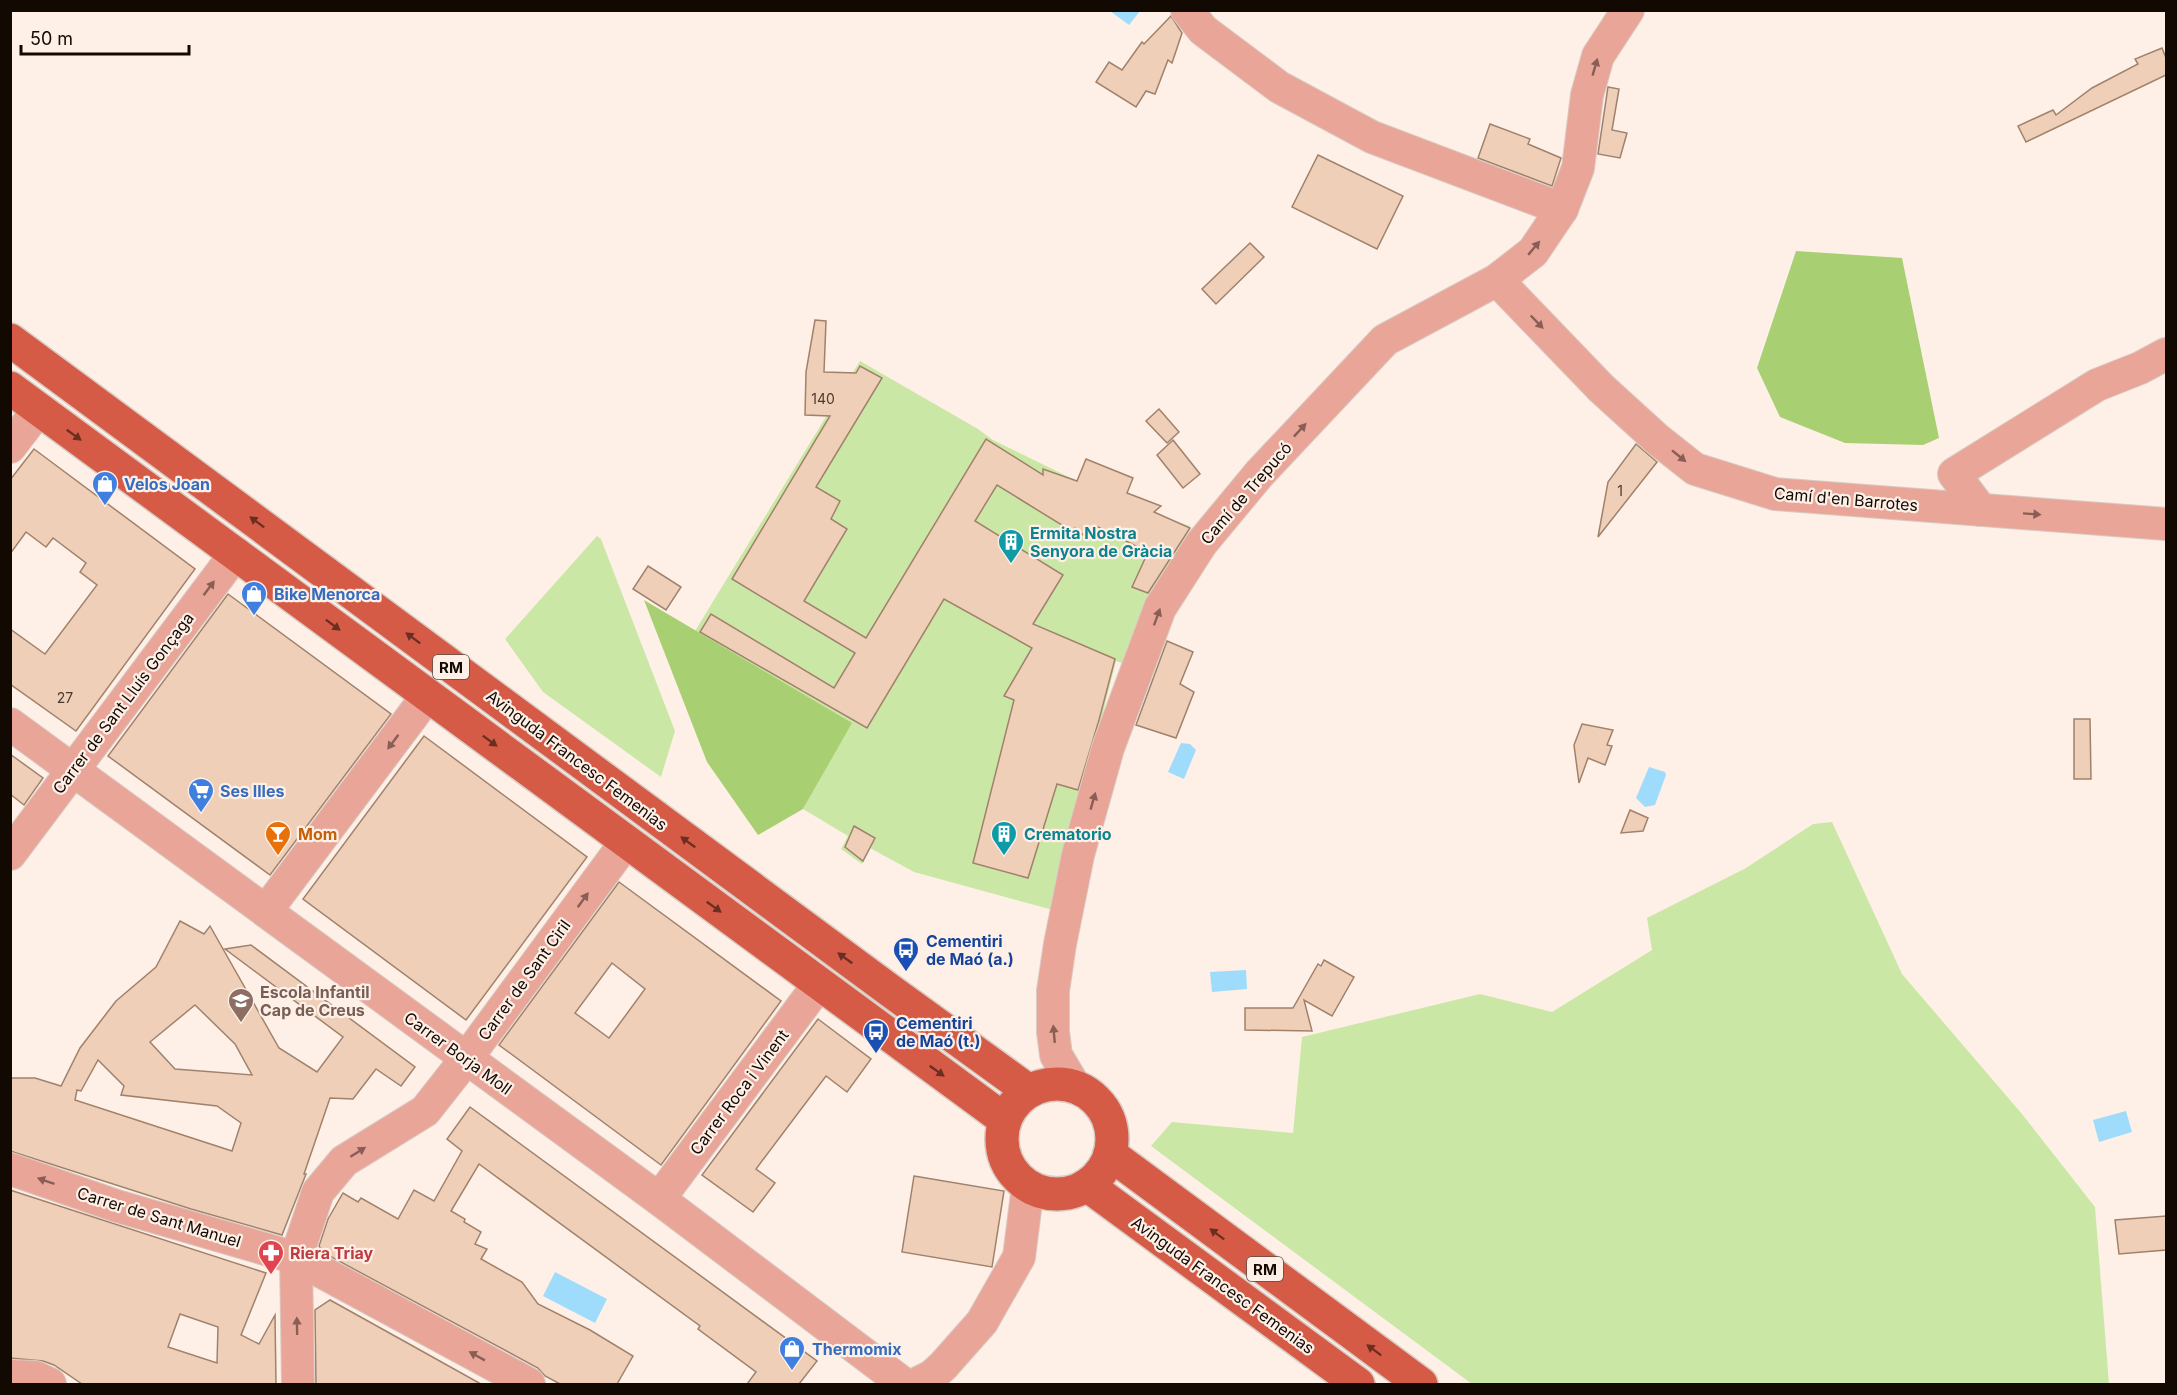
<svg xmlns="http://www.w3.org/2000/svg" width="2177" height="1395" viewBox="0 0 2177 1395" font-family="Inter,sans-serif">
  <rect width="100%" height="100%" fill="#fef0e7"/>
  <g fill="#cbe7a6">
    <polygon points="860,361 978,429 993,440 1122,503 1190,526 1130,666 1116,661 1053,910 914,872 870,848 862,864 841,849 848,836 803,809 851,723 695,631"/>
    <polygon points="597,536 601,539 675,731 661,777 543,692 505,639"/>
    <polygon points="1832,822 1902,974 2022,1114 2095,1207 2109,1384 1472,1384 1151,1146 1172,1122 1293,1133 1302,1037 1480,994 1552,1012 1652,950 1647,918 1746,868 1813,824"/>
  </g>
  <g fill="#a9cf73">
    <polygon points="1796,251 1902,258 1939,438 1923,445 1845,443 1780,417 1757,368"/>
    <polygon points="644,600 852,723 803,809 758,835 707,762"/>
  </g>
  <g fill="#9fdcfc">
    <polygon points="1110,11 1140,11 1129,25"/>
    <polygon points="1181,743 1190,744 1196,750 1184,779 1168,772"/>
    <polygon points="1649,767 1665,772 1666,775 1655,805 1645,807 1636,798"/>
    <polygon points="1246,970 1247,989 1212,992 1210,972"/>
    <polygon points="2126,1111 2132,1132 2099,1142 2093,1120"/>
    <polygon points="555,1272 607,1299 595,1323 543,1296"/>
  </g>
  <g fill="#efcfb7" stroke="#a0826c" stroke-width="1.5" fill-rule="evenodd">
    <polygon points="1171,16 1182,33 1172,63 1168,60 1155,94 1146,91 1136,107 1096,82 1109,62 1122,70 1142,42 1144,44"/>
    <polygon points="2162,48 2166,58 2166,75 2026,142 2018,126 2053,110 2056,115 2092,88 2138,64 2135,59"/>
    <polygon points="1608,87 1619,89 1612,130 1627,133 1620,158 1598,154"/>
    <polygon points="1490,124 1530,139 1528,144 1561,158 1552,186 1478,158"/>
    <polygon points="1318,155 1403,196 1377,249 1292,207"/>
    <polygon points="1250,243 1264,257 1216,304 1202,289"/>
    <polygon points="815,320 826,321 824,372 856,373 860,366 882,378 816,487 840,501 831,519 847,529 804,601 866,638 986,439 1043,475 1043,469 1077,481 1086,459 1133,478 1127,493 1161,506 1154,512 1190,528 1148,593 1132,587 1148,552 1096,526 1088,539 1075,528 1073,532 997,485 975,521 1063,575 1033,624 1115,659 1099,720 1078,790 1057,784 1028,878 973,863 1014,700 1004,696 1032,648 944,599 867,728 700,632 711,614 834,688 855,653 732,579 830,416 805,415 806,372"/>
    <polygon points="1159,409 1179,432 1167,443 1146,421"/>
    <polygon points="1173,440 1200,474 1183,488 1157,455"/>
    <polygon points="1636,444 1657,462 1598,537 1608,482"/>
    <polygon points="34,449 195,569 76,731 10,684 10,629 45,654 97,585 80,572 86,563 53,538 46,547 26,532 10,554 10,480"/>
    <polygon points="648,566 681,587 666,610 633,589"/>
    <polygon points="228,594 391,714 270,875 108,756"/>
    <polygon points="1167,641 1193,652 1180,684 1194,692 1176,738 1136,725"/>
    <polygon points="2074,719 2090,719 2091,779 2074,779"/>
    <polygon points="1582,724 1613,730 1607,745 1612,746 1605,765 1588,758 1579,783 1574,745"/>
    <polygon points="424,736 587,857 466,1020 303,899"/>
    <polygon points="10,754 43,778 24,805 10,794"/>
    <polygon points="1630,810 1648,818 1643,831 1621,833"/>
    <polygon points="854,826 875,838 863,861 845,847"/>
    <path d="M 619,882 L 781,1001 L 661,1165 L 499,1045 ZM 612,963 L 645,989 L 609,1038 L 575,1013 Z"/>
    <path d="M 180,921 L 204,934 L 210,926 L 279,1048 L 317,1072 L 343,1037 L 225,949 L 251,945 L 415,1067 L 401,1086 L 376,1069 L 353,1099 L 330,1098 L 304,1174 L 306,1174 L 282,1235 L 191,1209 L 10,1151 L 10,1078 L 35,1078 L 61,1086 L 80,1048 L 116,1001 L 156,967 ZM 195,1005 L 235,1044 L 252,1075 L 175,1069 L 150,1042 ZM 98,1060 L 124,1086 L 121,1095 L 217,1106 L 241,1123 L 232,1151 L 75,1100 L 77,1090 L 81,1091 Z"/>
    <polygon points="1324,960 1354,977 1332,1016 1304,1000 1312,1031 1245,1030 1245,1008 1293,1008 1318,964 1321,966"/>
    <polygon points="818,1019 871,1059 847,1092 826,1076 756,1169 775,1183 753,1212 702,1175"/>
    <polygon points="470,1107 817,1361 799,1384 747,1384 756,1372 698,1329 700,1326 479,1164 451,1211 465,1219 464,1222 481,1232 475,1244 487,1249 481,1259 522,1282 538,1304 590,1330 633,1356 617,1384 560,1384 545,1376 538,1368 324,1253 319,1246 328,1219 343,1193 358,1202 361,1198 398,1219 414,1190 434,1201 462,1151 447,1139"/>
    <polygon points="914,1176 1004,1191 992,1267 902,1252"/>
    <path d="M 10,1190 L 266,1273 L 241,1335 L 259,1344 L 275,1315 L 276,1384 L 82,1384 L 54,1365 L 43,1361 L 10,1358 ZM 180,1314 L 218,1327 L 217,1363 L 168,1347 Z"/>
    <polygon points="2166,1216 2166,1250 2119,1254 2115,1220"/>
    <polygon points="330,1300 411,1345 481,1384 316,1384 315,1310"/>
  </g>
  <g fill="none" stroke-linecap="round" stroke-linejoin="round">
    <defs>
      <g id="minor">
        <polyline points="1187,10 1203,30 1279,87 1372,137 1562,209"/>
        <polyline points="1497,280 1601,388 1657,439 1695,469 1775,494 2166,524"/>
        <polyline points="10,447 39,409"/>
        <polyline points="1981,510 1954,474 2097,385 2140,368 2166,354"/>
        <polyline points="10,724 659,1199 904,1384"/>
        <polyline points="10,854 236,553"/>
        <polyline points="266,911 428,695"/>
        <polyline points="1075,1087 1056,1055 1053,1032 1053,991 1060,944 1078,855 1108,748 1160,608 1201,544 1259,474 1385,340 1497,280 1533,252 1562,209 1578,168 1587,95 1598,56 1628,10"/>
        <polyline points="10,1169 117,1206 296,1258 529,1384"/>
        <polyline points="659,1199 819,984"/>
        <polyline points="10,1376 35,1377 50,1384"/>
        <polyline points="298,1384 296,1258 318,1192 344,1161 425,1111 466,1059 626,842"/>
        <polyline points="916,1384 932,1376 943,1366 982,1322 1019,1257 1028,1186"/>
      </g>
      <g id="major">
        <polyline points="10,340 892,992 1029,1091"/>
        <polyline points="10,388 1005,1120"/>
        <circle cx="1057" cy="1139" r="55"/>
        <polyline points="1110,1154 1421,1384"/>
        <polyline points="1087,1185 1358,1384"/>
      </g>
    </defs>
    <use href="#minor" stroke="#d8cbc3" stroke-width="34"/>
    <use href="#major" stroke="#d8cbc3" stroke-width="36"/>
    <use href="#minor" stroke="#e9a598" stroke-width="32"/>
    <use href="#major" stroke="#d65b47" stroke-width="33"/>
  </g>
  <defs><path id="oneway-solid" d="M-6-.8H1V-3.2L6.5 0L1 3.2V.8H-6Z" transform="scale(1.5)"/></defs>
  <g fill="#895f55">
    <use href="#oneway-solid" transform="translate(1595 67) rotate(-74)"/>
    <use href="#oneway-solid" transform="translate(1534 248) rotate(-50)"/>
    <use href="#oneway-solid" transform="translate(1537 322) rotate(46)"/>
    <use href="#oneway-solid" transform="translate(1300 430) rotate(-47)"/>
    <use href="#oneway-solid" transform="translate(1679 456) rotate(39)"/>
    <use href="#oneway-solid" transform="translate(2032 514) rotate(4)"/>
    <use href="#oneway-solid" transform="translate(209 588) rotate(-53)"/>
    <use href="#oneway-solid" transform="translate(1157 617) rotate(-70)"/>
    <use href="#oneway-solid" transform="translate(393 742) rotate(127)"/>
    <use href="#oneway-solid" transform="translate(1093 801) rotate(-74)"/>
    <use href="#oneway-solid" transform="translate(583 900) rotate(-54)"/>
    <use href="#oneway-solid" transform="translate(1054 1034) rotate(-95)"/>
    <use href="#oneway-solid" transform="translate(358 1152) rotate(-32)"/>
    <use href="#oneway-solid" transform="translate(46 1181) rotate(-161)"/>
    <use href="#oneway-solid" transform="translate(297 1326) rotate(-91)"/>
    <use href="#oneway-solid" transform="translate(477 1356) rotate(-151)"/>
  </g>
  <g fill="#6b2e22">
    <use href="#oneway-solid" transform="translate(74 435) rotate(36)"/>
    <use href="#oneway-solid" transform="translate(257 522) rotate(-143)"/>
    <use href="#oneway-solid" transform="translate(333 625) rotate(37)"/>
    <use href="#oneway-solid" transform="translate(413 638) rotate(-143)"/>
    <use href="#oneway-solid" transform="translate(490 741) rotate(37)"/>
    <use href="#oneway-solid" transform="translate(688 842) rotate(-144)"/>
    <use href="#oneway-solid" transform="translate(714 907) rotate(36)"/>
    <use href="#oneway-solid" transform="translate(845 958) rotate(-144)"/>
    <use href="#oneway-solid" transform="translate(937 1071) rotate(36)"/>
    <use href="#oneway-solid" transform="translate(1217 1234) rotate(-143)"/>
    <use href="#oneway-solid" transform="translate(1374 1350) rotate(-143)"/>
  </g>
  <defs>
    <symbol id="shop-pin" viewBox="-11 -11 22 30"><path d="M0 17L-7.5 6A9.5 9.5 0 1 1 7.5 6Z" fill="#3f7fe0" stroke="#fef0e7"/><path d="M-5-2.5h2.3a2.7 3.5 0 0 1 5.4 0H5L5.5 6h-11ZM-1.5-2.5h3a1.5 2.3 0 0 0-3 0Z" fill="#fff"/></symbol>
    <symbol id="building-pin" viewBox="-11 -11 22 30"><path d="M0 17L-7.5 6A9.5 9.5 0 1 1 7.5 6Z" fill="#0f9aa8" stroke="#fef0e7"/><path d="M-4-6H4V6H1V3H-1V6H-4ZM-2.5-4.3h1.7v1.8h-1.7ZM.8-4.3h1.7v1.8H.8ZM-2.5-1h1.7V.8h-1.7ZM.8-1h1.7V.8H.8Z" fill="#fff"/></symbol>
    <symbol id="supermarket-pin" viewBox="-11 -11 22 30"><path d="M0 17L-7.5 6A9.5 9.5 0 1 1 7.5 6Z" fill="#3f7fe0" stroke="#fef0e7"/><path d="M-6-5.5h2.5l.6 2H6L4.5 2H-2.5L-4.4-4H-6ZM-1.5 3.2a1.3 1.3 0 1 0 .1 0ZM3 3.2a1.3 1.3 0 1 0 .1 0Z" fill="#fff"/></symbol>
    <symbol id="bar-pin" viewBox="-11 -11 22 30"><path d="M0 17L-7.5 6A9.5 9.5 0 1 1 7.5 6Z" fill="#e8710a" stroke="#fef0e7"/><path d="M-6-5H6L.8 .8V4.5H3.5V6h-7V4.5H-.8V.8Z" fill="#fff"/></symbol>
    <symbol id="bus-pin" viewBox="-11 -11 22 30"><path d="M0 17L-7.5 6A9.5 9.5 0 1 1 7.5 6Z" fill="#1a4fb4" stroke="#fef0e7"/><path d="M-5-6H5V4H4V6H2V4H-2V6H-4V4H-5ZM-3.5-4V0h7V-4ZM-3.5 1.2v1.5H-2V1.2ZM2 1.2v1.5H3.5V1.2Z" fill="#fff"/></symbol>
    <symbol id="school-pin" viewBox="-11 -11 22 30"><path d="M0 17L-7.5 6A9.5 9.5 0 1 1 7.5 6Z" fill="#8d6e63" stroke="#fef0e7"/><path d="M0-5L7-2L0 1L-7-2ZM-4 1L0 2.5L4 1V4Q0 6-4 4Z" fill="#fff"/></symbol>
    <symbol id="pharmacy-pin" viewBox="-11 -11 22 30"><path d="M0 17L-7.5 6A9.5 9.5 0 1 1 7.5 6Z" fill="#e0444e" stroke="#fef0e7"/><path d="M-2-6h4v4h4v4h-4v4h-4v-4h-4v-4h4Z" fill="#fff"/></symbol>
  </defs>
  <g fill-rule="evenodd">
    <use href="#shop-pin" x="90" y="469" width="30" height="40"/>
    <use href="#building-pin" x="996" y="527" width="30" height="40"/>
    <use href="#shop-pin" x="239" y="579" width="30" height="40"/>
    <use href="#supermarket-pin" x="186" y="776" width="30" height="40"/>
    <use href="#bar-pin" x="263" y="819" width="30" height="40"/>
    <use href="#building-pin" x="989" y="819" width="30" height="40"/>
    <use href="#bus-pin" x="891" y="935" width="30" height="40"/>
    <use href="#school-pin" x="226" y="986" width="30" height="40"/>
    <use href="#bus-pin" x="861" y="1017" width="30" height="40"/>
    <use href="#pharmacy-pin" x="256" y="1238" width="30" height="40"/>
    <use href="#shop-pin" x="777" y="1334" width="30" height="40"/>
  </g>
  <g text-anchor="middle" dominant-baseline="central" stroke-width="4.5" stroke-linejoin="round" paint-order="stroke">
    <g font-size="14" fill="#4a3a30">
      <text x="823" y="398">140</text>
      <text x="1620" y="490">1</text>
      <text x="65" y="697">27</text>
    </g>
    <g fill="#fef0e7" stroke="#5a4e47" stroke-width="1.5">
      <rect x="433" y="655" width="36" height="24" rx="4.5"/>
      <rect x="1247" y="1257" width="36" height="24" rx="4.5"/>
    </g>
    <g font-size="15" font-weight="bold" fill="#130903">
      <text x="451" y="667">RM</text>
      <text x="1265" y="1269">RM</text>
    </g>
    <g font-size="16" font-weight="bold" fill="#366cbe" stroke="#fef0e7" text-anchor="start">
      <text x="124" y="484">Velos Joan</text>
      <text x="274" y="594">Bike Menorca</text>
      <text x="220" y="791">Ses Illes</text>
      <text x="812" y="1349">Thermomix</text>
    </g>
    <g font-size="16" fill="#130903" stroke="#fef0e7">
      <text transform="translate(1246 493) rotate(-49)">Camí de Trepucó</text>
      <text transform="translate(1846 499) rotate(5)">Camí d'en Barrotes</text>
      <text transform="translate(123 703) rotate(-53)">Carrer de Sant Lluís Gonçaga</text>
      <text transform="translate(577 760) rotate(37)">Avinguda Francesc Femenias</text>
      <text transform="translate(524 980) rotate(-54)">Carrer de Sant Ciril</text>
      <text transform="translate(458 1053) rotate(36)">Carrer Borja Moll</text>
      <text transform="translate(739 1092) rotate(-53)">Carrer Roca i Vinent</text>
      <text transform="translate(159 1217) rotate(17)">Carrer de Sant Manuel</text>
      <text transform="translate(1223 1285) rotate(36)">Avinguda Francesc Femenias</text>
    </g>
    <g font-size="16" font-weight="bold" fill="#0d838f" stroke="#fef0e7" text-anchor="start">
      <text x="1030" y="533">Ermita Nostra<tspan x="1030" dy="18">Senyora de Gràcia</tspan></text>
      <text x="1024" y="834">Crematorio</text>
    </g>
    <g font-size="16" font-weight="bold" fill="#c56008" stroke="#fef0e7" text-anchor="start">
      <text x="298" y="834">Mom</text>
    </g>
    <g font-size="16" font-weight="bold" fill="#164399" stroke="#fef0e7" text-anchor="start">
      <text x="926" y="941">Cementiri<tspan x="926" dy="18">de Maó (a.)</tspan></text>
      <text x="896" y="1023">Cementiri<tspan x="896" dy="18">de Maó (t.)</tspan></text>
    </g>
    <g font-size="16" font-weight="bold" fill="#785e54" stroke="#fef0e7" text-anchor="start">
      <text x="260" y="992">Escola Infantil<tspan x="260" dy="18">Cap de Creus</tspan></text>
    </g>
    <g font-size="16" font-weight="bold" fill="#be3a42" stroke="#fef0e7" text-anchor="start">
      <text x="290" y="1253">Riera Triay</text>
    </g>
  </g>
  <rect width="2177" height="1395" fill="none" stroke="#130903" stroke-width="24"/>
  <path d="M21 45v9h168v-9" fill="none" stroke="#130903" stroke-width="3"/>
  <text x="30" y="45" font-size="18" fill="#130903" stroke="#fef0e7" stroke-width="4.5" paint-order="stroke">50 m</text>
</svg>
